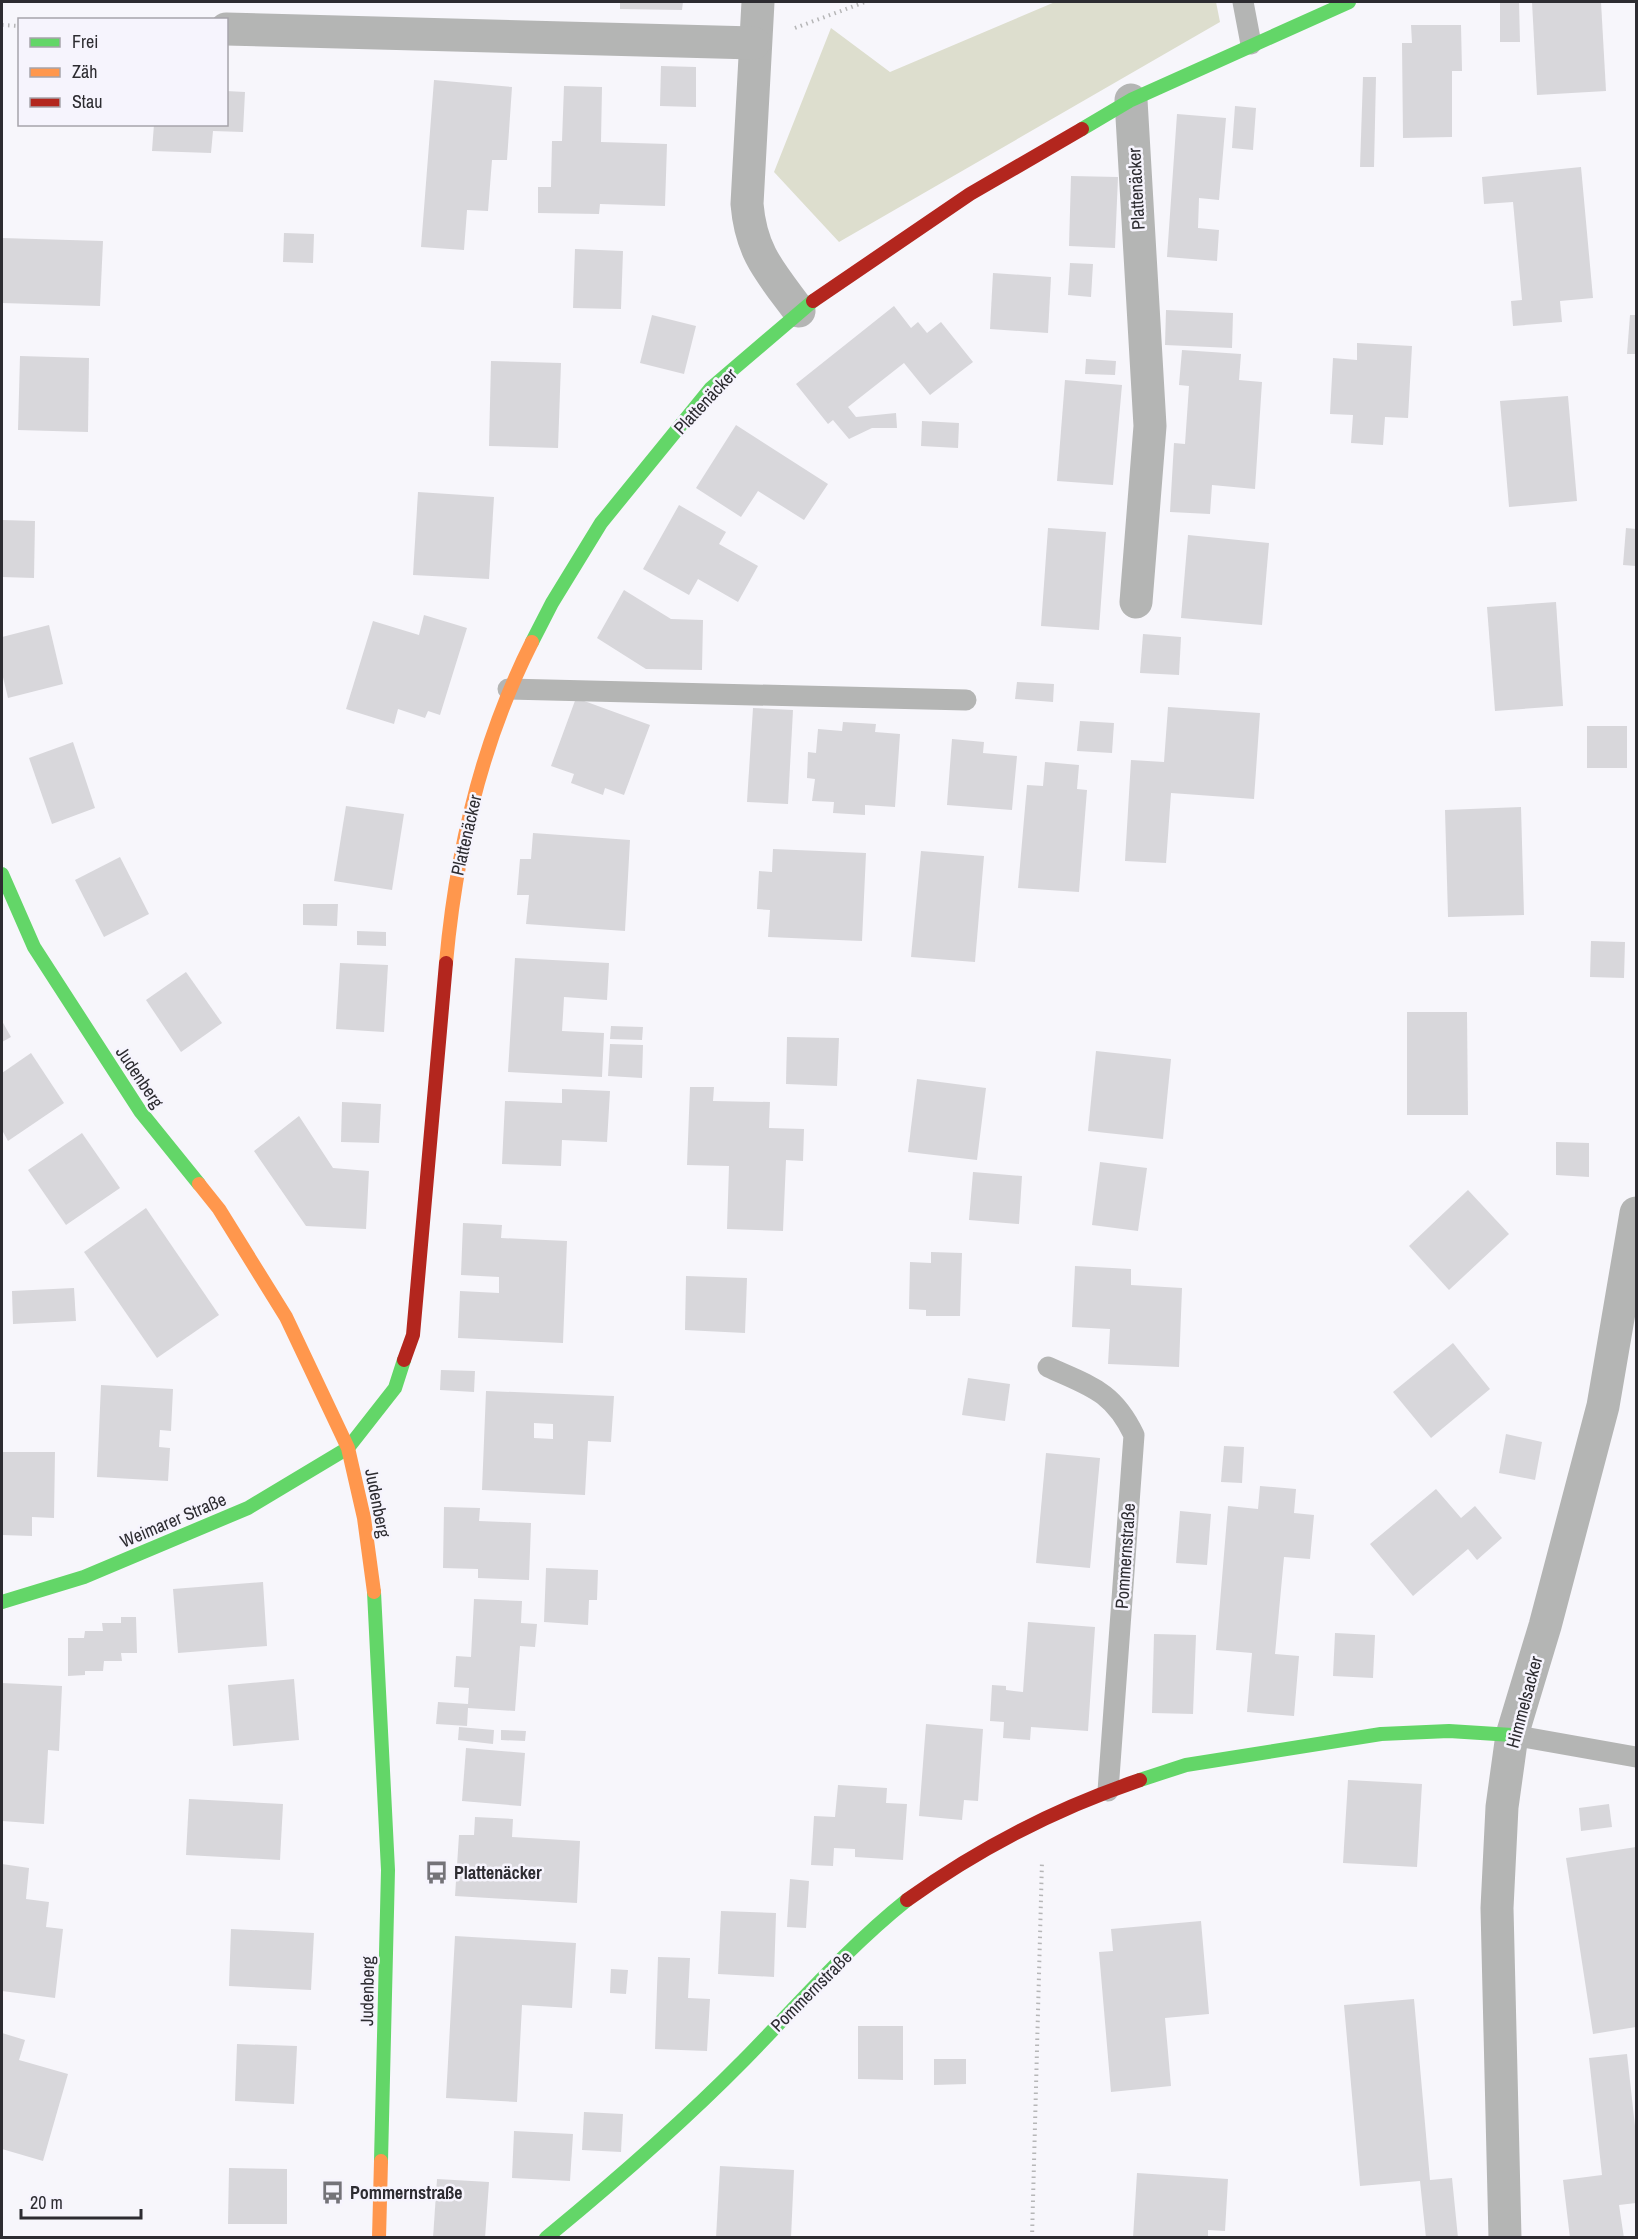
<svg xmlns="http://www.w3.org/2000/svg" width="1638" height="2239" viewBox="0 0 1638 2239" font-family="'Archivo Narrow',sans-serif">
  <rect width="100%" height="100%" fill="#f7f6fb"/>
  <polygon fill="#dddece" points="1055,2 1216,2 1220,22 839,242 774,172 831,28 890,72"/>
  <g fill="#d8d7db" fill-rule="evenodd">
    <polygon points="620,2 683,2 682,10 620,9"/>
    <polygon points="1500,2 1519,2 1520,42 1500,42"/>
    <polygon points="1532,2 1601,2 1606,91 1537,95"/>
    <polygon points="1411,25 1461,25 1462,71 1452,71 1452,137 1403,138 1402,43 1412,43"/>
    <polygon points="661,66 696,67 696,107 660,106"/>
    <polygon points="1363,77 1376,77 1374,167 1360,167"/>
    <polygon points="434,80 512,87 507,160 492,160 488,211 467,210 464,250 421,247"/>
    <polygon points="564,86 602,87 601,142 667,144 665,206 600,204 599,214 538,213 538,187 551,187 552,141 562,141"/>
    <polygon points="226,91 245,92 243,132 213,131 211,153 152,151 154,124 226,124"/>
    <polygon points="1235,106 1256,108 1253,150 1232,148"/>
    <polygon points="1177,114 1226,118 1219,200 1199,198 1198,228 1219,230 1217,261 1167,257"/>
    <polygon points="1581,167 1593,298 1560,301 1562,322 1513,326 1511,301 1522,300 1513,202 1484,204 1482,177"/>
    <polygon points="1071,176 1118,177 1115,248 1069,246"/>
    <polygon points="284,233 314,234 313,263 283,262"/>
    <polygon points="2,238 103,241 100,306 2,303"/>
    <polygon points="575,249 623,251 621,309 573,308"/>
    <polygon points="1070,263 1093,264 1091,297 1068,295"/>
    <polygon points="993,273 1051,277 1048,333 990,329"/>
    <polygon points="894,306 911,328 918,322 927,333 941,322 973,362 930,395 904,363 848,407 856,417 896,413 897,428 872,428 849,439 833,420 828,424 796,384"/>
    <polygon points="1166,310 1233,313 1232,348 1165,345"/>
    <polygon points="652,315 696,326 684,374 640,363"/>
    <polygon points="1630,315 1636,315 1636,354 1627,354"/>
    <polygon points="1357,343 1412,346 1408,418 1385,417 1383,445 1351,443 1353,415 1330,414 1333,358 1357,360"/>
    <polygon points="1182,350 1241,354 1239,380 1262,382 1255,489 1212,485 1210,514 1170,512 1174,443 1185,444 1189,386 1179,385"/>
    <polygon points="20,356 89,358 88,432 18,430"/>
    <polygon points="1086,359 1116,361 1115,375 1085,374"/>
    <polygon points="491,361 561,363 558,448 489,446"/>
    <polygon points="1065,380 1122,385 1113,485 1057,481"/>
    <polygon points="1568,396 1577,501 1509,507 1500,401"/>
    <polygon points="922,421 959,423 958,448 921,446"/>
    <polygon points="736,425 828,484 804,520 758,491 741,517 696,488"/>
    <polygon points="418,492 494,497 489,579 413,575"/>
    <polygon points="679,505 726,532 719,544 758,566 738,602 698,579 689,595 643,569"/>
    <polygon points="2,520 35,521 34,578 2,577"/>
    <polygon points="1048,528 1106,532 1099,630 1041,626"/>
    <polygon points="1626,528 1636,529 1636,566 1623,565"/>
    <polygon points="1188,535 1269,543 1262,625 1181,618"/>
    <polygon points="624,590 671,619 703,620 702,670 646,669 597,638"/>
    <polygon points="1556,602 1563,706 1495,711 1487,607"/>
    <polygon points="424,615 467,628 440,715 428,711 425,718 398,709 394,724 346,709 373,621 419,635"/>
    <polygon points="49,625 63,684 8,698 2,673 2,637"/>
    <polygon points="1143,634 1181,637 1179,675 1140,673"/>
    <polygon points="1017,682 1054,684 1053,702 1015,699"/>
    <polygon points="576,698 650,725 624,795 605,788 603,795 571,783 574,774 551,766"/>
    <polygon points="1168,707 1260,713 1254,799 1171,793 1166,863 1125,861 1131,760 1164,762"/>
    <polygon points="753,708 793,710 788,804 747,802"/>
    <polygon points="1080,721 1114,723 1112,753 1077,751"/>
    <polygon points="843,722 876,724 875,732 900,734 895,807 865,805 865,815 833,813 834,802 812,801 815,779 807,778 808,752 816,753 818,729 842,731"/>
    <rect x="1587" y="726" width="40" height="42"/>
    <polygon points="952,739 984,742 983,753 1017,756 1012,810 947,805"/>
    <polygon points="73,742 95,808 52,824 29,758"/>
    <polygon points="1045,762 1079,765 1077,789 1087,790 1079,892 1018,888 1027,785 1043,786"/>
    <polygon points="346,806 404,814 392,890 334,881"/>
    <polygon points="1521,807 1524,915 1448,917 1445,810"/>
    <polygon points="533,833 630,840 625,931 526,924 529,895 517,895 520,859 531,859"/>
    <polygon points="773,849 866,853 862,941 768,937 770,910 757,909 759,871 772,872"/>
    <polygon points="921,851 984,856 975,962 911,957"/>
    <polygon points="120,857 149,914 104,937 75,880"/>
    <polygon points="303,904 338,904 337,926 303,925"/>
    <polygon points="357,931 386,932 386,946 357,945"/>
    <polygon points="1591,941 1625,942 1624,978 1590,977"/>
    <polygon points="515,958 609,963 607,1000 564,997 563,1015 562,1031 604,1033 602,1077 508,1072"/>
    <polygon points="340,963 388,965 384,1032 336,1029"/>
    <polygon points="186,972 222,1023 181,1052 146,1000"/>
    <polygon points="1407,1012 1467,1012 1468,1115 1407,1115"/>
    <polygon points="2,1021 11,1037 2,1042"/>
    <polygon points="611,1026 643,1027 642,1040 610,1039"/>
    <polygon points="787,1037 839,1038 837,1086 786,1084"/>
    <polygon points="610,1044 643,1045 642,1078 608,1076"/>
    <polygon points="1096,1051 1171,1059 1163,1139 1088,1131"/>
    <polygon points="31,1053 64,1103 8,1141 2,1130 2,1073"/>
    <polygon points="917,1079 986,1088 977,1160 908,1152"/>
    <polygon points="690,1087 714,1087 713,1101 770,1102 769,1128 804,1129 803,1161 786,1160 783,1231 727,1229 729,1166 687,1165"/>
    <polygon points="562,1089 610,1091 607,1142 562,1140 561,1166 502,1164 505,1101 562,1103"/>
    <polygon points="342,1102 381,1104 379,1143 341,1142"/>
    <polygon points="299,1116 333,1168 369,1171 366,1229 306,1226 254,1151"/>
    <polygon points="82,1133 120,1188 66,1225 28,1170"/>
    <polygon points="1556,1142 1589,1143 1589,1177 1556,1175"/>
    <polygon points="1100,1162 1147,1168 1138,1231 1092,1225"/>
    <polygon points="973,1172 1022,1176 1019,1224 969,1220"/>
    <polygon points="1468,1190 1509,1234 1449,1290 1409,1246"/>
    <polygon points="146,1208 219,1315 157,1358 84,1252"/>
    <polygon points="463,1223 502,1225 501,1238 567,1241 563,1343 458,1338 460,1291 499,1293 499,1277 461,1275"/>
    <polygon points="931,1252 962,1253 960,1316 926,1316 926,1310 909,1309 910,1262 931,1263"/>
    <polygon points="1075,1266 1131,1269 1131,1285 1182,1288 1179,1367 1108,1364 1110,1329 1072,1327"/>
    <polygon points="686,1276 747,1278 745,1333 685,1330"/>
    <polygon points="74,1288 76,1321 13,1324 12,1291"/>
    <polygon points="1453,1343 1490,1389 1431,1438 1393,1392"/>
    <polygon points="441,1370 475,1371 474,1392 440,1390"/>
    <polygon points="968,1378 1010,1384 1005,1421 962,1415"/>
    <polygon points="101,1385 173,1389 171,1431 160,1430 159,1447 170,1448 168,1481 97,1477"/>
    <path d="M 486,1391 L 614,1396 L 611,1442 L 588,1441 L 585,1495 L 482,1490 ZM 534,1423 L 553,1424 L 553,1439 L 534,1438 Z"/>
    <polygon points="1506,1434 1542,1442 1535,1480 1499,1473"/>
    <polygon points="1224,1446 1244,1447 1242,1483 1221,1482"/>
    <polygon points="2,1452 55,1452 54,1518 32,1517 32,1536 2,1535"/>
    <polygon points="1046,1453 1100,1458 1090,1568 1036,1563"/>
    <polygon points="1260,1486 1296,1489 1294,1513 1314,1515 1310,1559 1284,1557 1275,1654 1299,1656 1294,1716 1247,1712 1252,1653 1216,1650 1228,1506 1258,1509"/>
    <polygon points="1436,1489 1461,1518 1475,1506 1502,1538 1477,1560 1468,1549 1413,1596 1370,1544"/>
    <polygon points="444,1507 480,1508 479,1521 531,1523 529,1580 478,1578 478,1569 443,1568"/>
    <polygon points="1180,1511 1211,1514 1207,1565 1176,1563"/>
    <polygon points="546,1568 598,1570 597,1600 589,1600 588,1625 544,1622"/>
    <polygon points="263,1582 267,1646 178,1653 173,1589"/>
    <polygon points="474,1599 522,1601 521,1623 537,1624 535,1647 520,1646 515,1711 468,1708 467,1726 436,1724 438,1702 468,1704 469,1688 454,1687 456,1656 471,1657"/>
    <polygon points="121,1617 136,1617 137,1653 121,1653 122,1661 104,1661 103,1671 85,1671 85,1675 68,1676 68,1638 84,1638 85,1631 103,1631 102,1623 121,1623"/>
    <polygon points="1028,1622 1095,1627 1088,1731 1031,1727 1030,1740 1003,1738 1004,1722 990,1721 992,1685 1006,1686 1006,1690 1023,1692"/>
    <polygon points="1335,1633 1375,1635 1373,1678 1333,1676"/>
    <polygon points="1154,1634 1196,1635 1193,1714 1152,1713"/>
    <polygon points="294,1679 299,1740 233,1746 228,1685"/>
    <polygon points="2,1683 62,1686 59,1751 48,1750 44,1824 2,1821"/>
    <polygon points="926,1724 983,1729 978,1801 964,1800 962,1820 919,1816"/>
    <polygon points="459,1727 494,1730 493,1744 458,1740"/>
    <polygon points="501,1730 526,1731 525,1741 501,1740"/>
    <polygon points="466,1748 525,1753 521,1806 462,1801"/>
    <polygon points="1348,1780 1422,1784 1417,1867 1343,1863"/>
    <polygon points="838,1785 887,1788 886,1803 907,1804 903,1860 855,1857 855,1849 834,1848 833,1866 811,1865 814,1816 835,1817"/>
    <polygon points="189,1799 283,1804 280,1860 186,1855"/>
    <polygon points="1609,1804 1612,1827 1581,1831 1579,1808"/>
    <polygon points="475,1817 513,1819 512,1837 580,1841 577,1903 455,1896 459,1835 474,1835"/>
    <polygon points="1636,1847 1636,2027 1593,2034 1566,1858"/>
    <polygon points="2,1864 29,1868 26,1899 49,1902 46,1927 63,1929 55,1998 2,1991"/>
    <polygon points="790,1879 809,1881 806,1928 787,1927"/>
    <polygon points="721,1911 776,1913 774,1977 718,1974"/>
    <polygon points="1201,1921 1209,2014 1165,2018 1171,2086 1111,2092 1099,1952 1113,1951 1111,1929"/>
    <polygon points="231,1929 314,1933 311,1990 229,1986"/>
    <polygon points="455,1936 576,1943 572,2008 522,2005 517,2102 446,2098"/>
    <polygon points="658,1957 690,1958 688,1998 710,1999 707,2051 655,2049"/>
    <polygon points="611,1969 628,1970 626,1994 610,1993"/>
    <polygon points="1414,1999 1430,2180 1452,2178 1458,2238 1426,2238 1420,2181 1360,2186 1344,2005"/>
    <polygon points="858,2026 903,2026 903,2080 858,2079"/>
    <polygon points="2,2033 25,2040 19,2060 68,2074 43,2161 2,2149"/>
    <polygon points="237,2044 297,2046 294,2104 235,2101"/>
    <polygon points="1627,2054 1636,2135 1636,2203 1619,2205 1624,2238 1570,2238 1563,2180 1602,2175 1589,2058"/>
    <polygon points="934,2059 966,2059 966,2084 934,2085"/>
    <polygon points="584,2112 623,2114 621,2152 582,2150"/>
    <polygon points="514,2131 573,2134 570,2181 512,2178"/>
    <polygon points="720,2166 794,2170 791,2238 716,2238"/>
    <polygon points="229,2168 287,2169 287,2224 228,2224"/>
    <polygon points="1137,2173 1228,2179 1225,2231 1208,2230 1208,2238 1133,2238"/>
    <polygon points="437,2179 489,2182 485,2238 433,2238"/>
  </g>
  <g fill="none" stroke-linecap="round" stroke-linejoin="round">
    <g stroke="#b6b6b7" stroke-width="4" stroke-dasharray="1.5 4.5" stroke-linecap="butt">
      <polyline points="2,25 20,26"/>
      <polyline points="795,28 865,2"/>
      <polyline points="1032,2238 1042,1861"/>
    </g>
    <g stroke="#b4b5b4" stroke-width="21">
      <polyline points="1243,2 1251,44"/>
      <polyline points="508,689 966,700"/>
      <path d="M 1048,1367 C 1090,1386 1113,1391 1134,1435 L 1108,1791"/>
      <polyline points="1512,1735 1636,1757"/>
    </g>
    <g stroke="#b4b5b4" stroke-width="33">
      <path d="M 758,2 L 747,204 C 751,253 771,273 799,311"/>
      <polyline points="226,29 754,43"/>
      <polyline points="1131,100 1150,426 1136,602"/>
      <polyline points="1505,2238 1497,1908 1502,1807 1512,1735 1545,1626 1603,1406 1636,1213"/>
    </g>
    <g stroke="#63d668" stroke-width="14">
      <polyline points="1082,129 1131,100 1349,2"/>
      <polyline points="532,642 552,603 601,523 711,388 813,301"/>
      <polyline points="2,874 34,947 140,1111 199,1184"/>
      <polyline points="374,1592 388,1870 381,2161"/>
      <polyline points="2,1602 84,1577 248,1508 348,1448 395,1388 404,1360"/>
      <polyline points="1140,1780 1186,1765 1381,1734 1449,1731 1512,1735"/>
      <path d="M 546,2238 C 614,2182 682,2123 744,2060 C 797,2006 847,1948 907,1900"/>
    </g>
    <g stroke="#ff974d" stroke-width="14">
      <path d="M 446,963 C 456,851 481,743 532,642"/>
      <polyline points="199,1184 219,1209 286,1317 348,1448 364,1518 374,1592"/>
      <polyline points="379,2238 381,2161"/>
    </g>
    <g stroke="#b3261e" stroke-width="14">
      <polyline points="813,301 970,194 1082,129"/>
      <polyline points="404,1360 413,1335 446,963"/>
      <path d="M 907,1900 C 978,1849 1057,1808 1140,1780"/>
    </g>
  </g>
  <defs>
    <symbol id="bus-bare" viewBox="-9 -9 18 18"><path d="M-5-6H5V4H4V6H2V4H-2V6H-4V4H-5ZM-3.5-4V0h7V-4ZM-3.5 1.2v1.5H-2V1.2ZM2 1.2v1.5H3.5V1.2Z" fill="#747378" stroke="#f6f4fd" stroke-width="2.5" paint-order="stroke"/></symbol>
  </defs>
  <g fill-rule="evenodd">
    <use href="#bus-bare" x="420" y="1856" width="33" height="33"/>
    <use href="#bus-bare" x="316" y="2176" width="33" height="33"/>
  </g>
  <g text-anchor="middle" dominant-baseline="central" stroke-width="5" stroke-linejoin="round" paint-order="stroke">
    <g font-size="18" fill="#2d2c31" stroke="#f6f4fd">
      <text transform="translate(1136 189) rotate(-93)">Plattenäcker</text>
      <text transform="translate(705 401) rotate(-47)">Plattenäcker</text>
      <text transform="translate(466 835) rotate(-77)">Plattenäcker</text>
      <text transform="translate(140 1077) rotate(56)">Judenberg</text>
      <text transform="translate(378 1503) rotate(79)">Judenberg</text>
      <text transform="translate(173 1520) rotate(-23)">Weimarer Straße</text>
      <text transform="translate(1125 1556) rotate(-86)">Pommernstraße</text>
      <text transform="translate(1524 1702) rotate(-75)">Himmelsacker</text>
      <text transform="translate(367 1991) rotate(-89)">Judenberg</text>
      <text transform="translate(811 1991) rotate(-45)">Pommernstraße</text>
    </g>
    <g font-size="18" font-weight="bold" fill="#2d2c31" stroke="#f6f4fd" text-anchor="start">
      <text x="454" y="1872">Plattenäcker</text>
      <text x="350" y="2192">Pommernstraße</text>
    </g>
  </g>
  <rect width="1638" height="2239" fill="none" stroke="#2d2c31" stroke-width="6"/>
  <rect x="18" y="18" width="210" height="108" fill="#f6f4fd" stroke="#a6a4ab" stroke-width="1.5"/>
  <rect x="30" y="38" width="30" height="9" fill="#63d668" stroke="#a6a4ab" stroke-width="1.5"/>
  <text x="72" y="48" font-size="18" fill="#2d2c31">Frei</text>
  <rect x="30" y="68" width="30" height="9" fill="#ff974d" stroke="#a6a4ab" stroke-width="1.5"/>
  <text x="72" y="78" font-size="18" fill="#2d2c31">Zäh</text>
  <rect x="30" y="98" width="30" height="9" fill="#b3261e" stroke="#a6a4ab" stroke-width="1.5"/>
  <text x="72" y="108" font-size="18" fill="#2d2c31">Stau</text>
  <path d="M21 2209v9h120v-9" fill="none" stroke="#2d2c31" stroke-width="3"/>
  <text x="30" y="2209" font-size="18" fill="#2d2c31" stroke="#f6f4fd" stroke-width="4.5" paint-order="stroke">20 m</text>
</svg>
